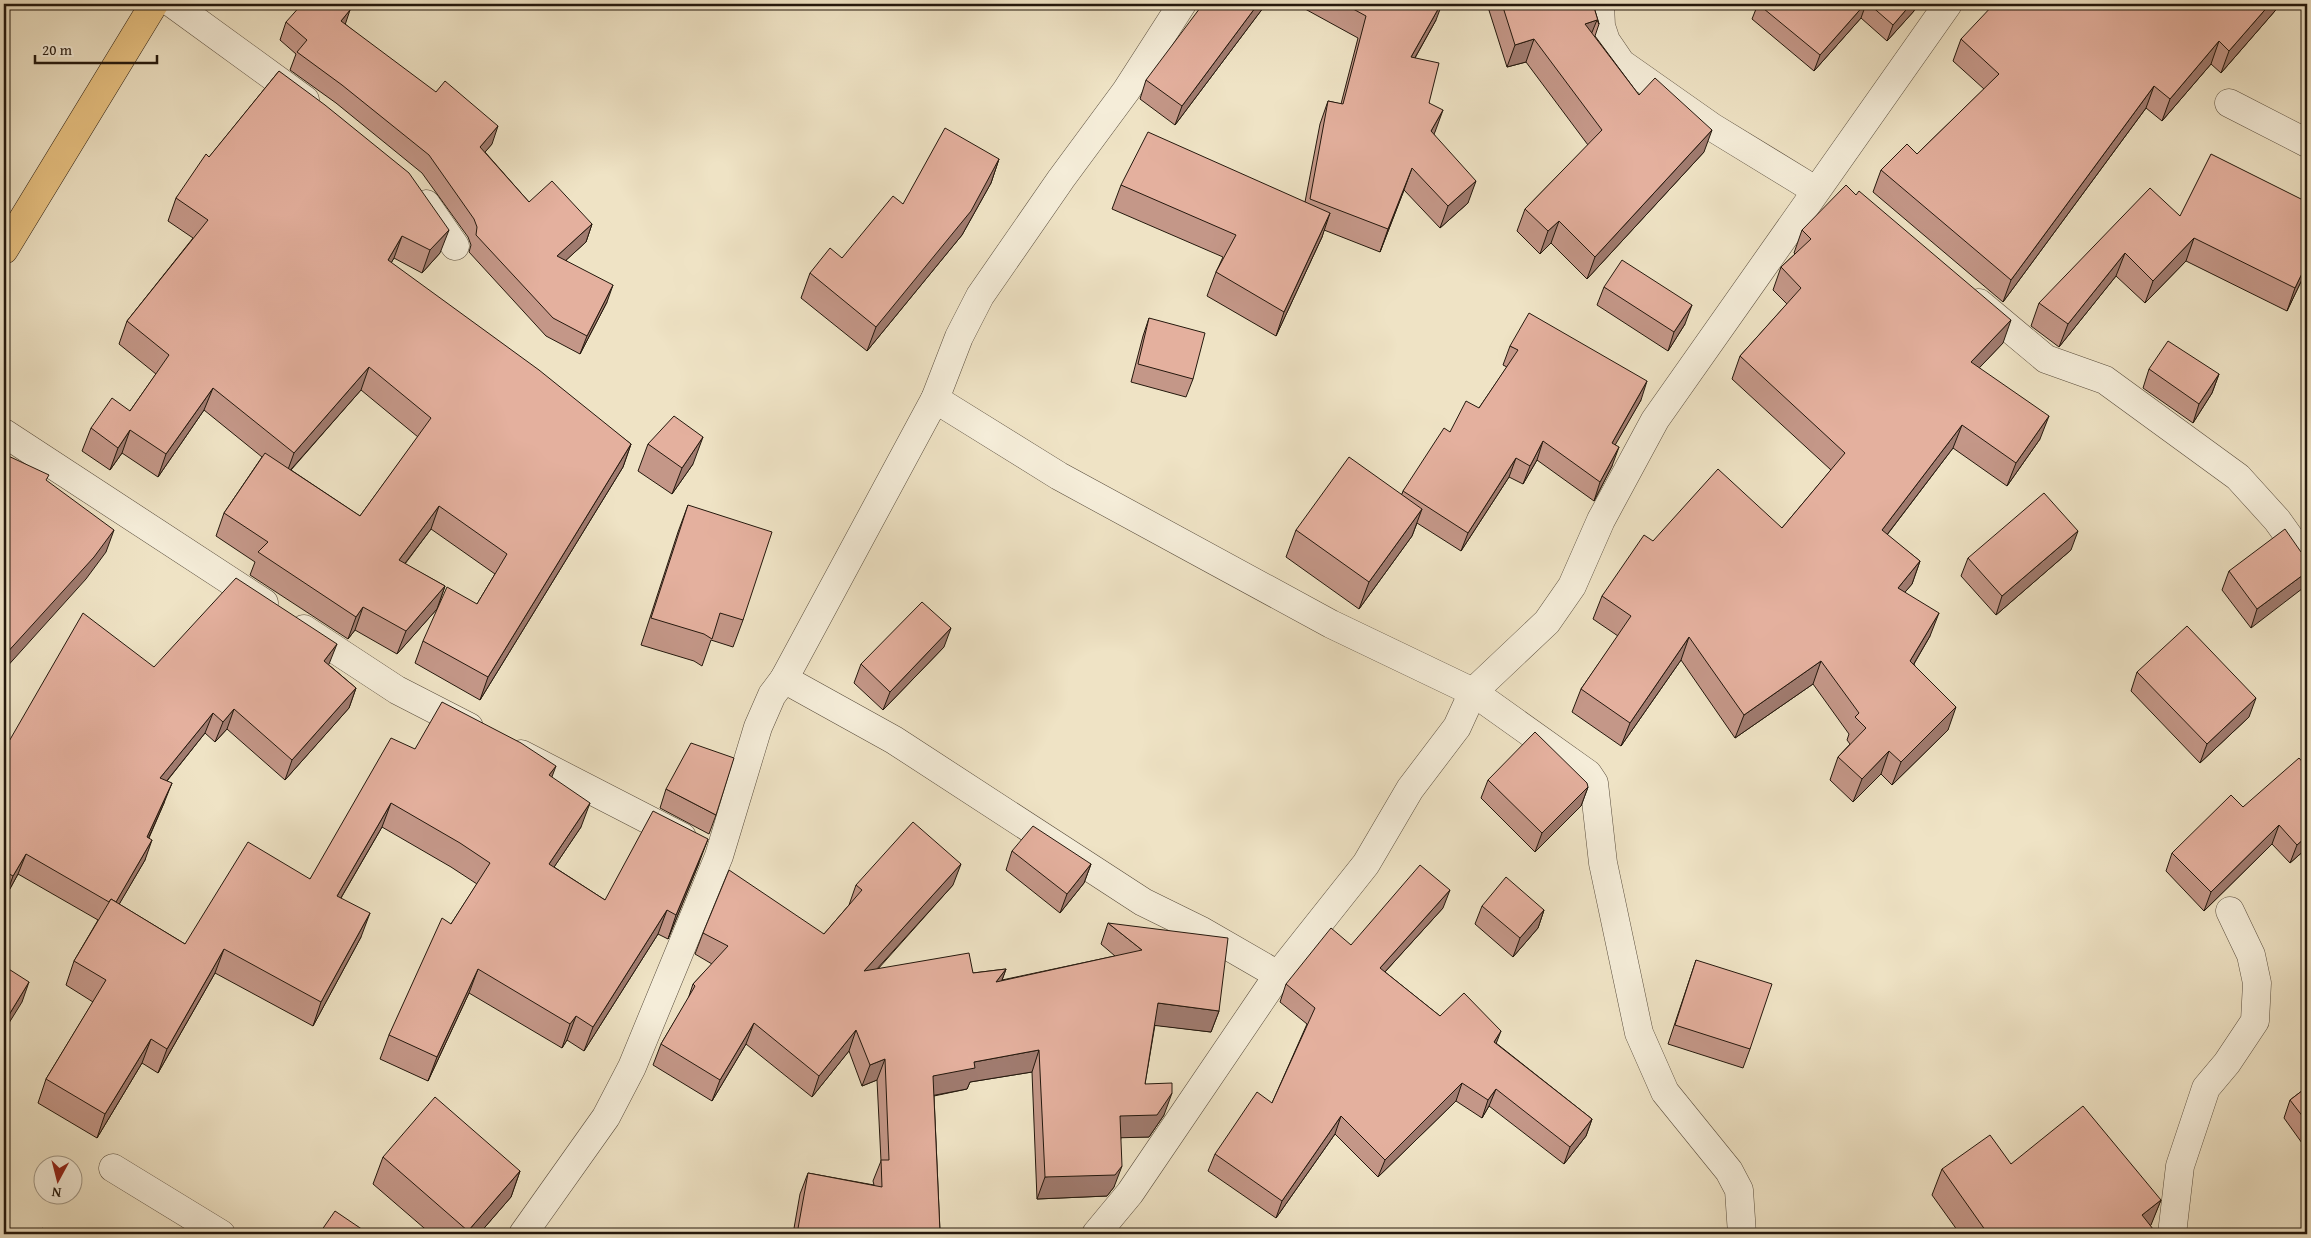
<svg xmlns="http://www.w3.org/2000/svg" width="2311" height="1238" viewBox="0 0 2311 1238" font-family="'Gentium Book Plus',serif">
  <rect width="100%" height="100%" fill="#efe3c5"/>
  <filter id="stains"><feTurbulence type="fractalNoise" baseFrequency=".004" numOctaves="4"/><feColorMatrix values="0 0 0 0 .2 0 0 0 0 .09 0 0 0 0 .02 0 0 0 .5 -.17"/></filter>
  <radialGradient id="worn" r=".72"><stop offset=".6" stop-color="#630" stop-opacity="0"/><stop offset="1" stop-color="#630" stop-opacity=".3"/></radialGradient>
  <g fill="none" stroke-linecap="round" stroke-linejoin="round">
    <defs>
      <g id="minor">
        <polyline points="173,4 305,100"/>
        <polyline points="1600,4 1601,26 1606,41 1621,63 1712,127 1815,190"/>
        <polyline points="2229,103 2307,143"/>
        <polyline points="426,204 455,246"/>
        <polyline points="1979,303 2046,359 2105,380 2238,477 2277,520 2307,562"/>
        <polyline points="935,399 1059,476 1331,624 1473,692 1588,774 1594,783 1603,863 1639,1033 1665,1092 1729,1171 1739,1190 1742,1234"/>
        <polyline points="4,433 264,603"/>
        <polyline points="304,629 397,690 469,727"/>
        <polyline points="784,679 894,740 1143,902 1202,931 1278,975"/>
        <polyline points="521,754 682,837"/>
        <polyline points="113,1168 221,1234"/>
        <polyline points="523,1234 606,1117 632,1067 719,856 758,727 772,695 784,679 935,399 959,337 980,296 1061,179 1126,91 1182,4"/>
        <polyline points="1096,1234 1130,1193 1278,975 1366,864 1410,789 1457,727 1473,692 1547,622 1572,586 1601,520 1655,420 1948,4"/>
        <polyline points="2172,1234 2180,1166 2206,1088 2227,1063 2255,1021 2257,983 2251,955 2230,911"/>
      </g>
      <polyline id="primary" points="4,250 154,4"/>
    </defs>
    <use href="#minor" stroke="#574b3b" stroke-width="29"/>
    <use href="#primary" stroke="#24180d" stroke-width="29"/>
    <use href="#minor" stroke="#f5edd9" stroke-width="28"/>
    <use href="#primary" stroke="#e8c282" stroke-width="28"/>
  </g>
  <g fill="#c49788" stroke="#24180d" fill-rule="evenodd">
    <polygon points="1266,4 1175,125 1140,99 1146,80"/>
    <polygon points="1296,4 1415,4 1413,7 1436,20 1415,58 1429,103 1434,134 1468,203 1440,228 1404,190 1380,252 1324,230 1322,237 1276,336 1207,296 1216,272 1223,257 1112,209 1121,185 1305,202 1320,124 1328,101 1341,104 1358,38"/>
    <polygon points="1487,4 1593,4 1599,24 1595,36 1639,95 1704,152 1587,279 1551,243 1540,254 1517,231 1525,209 1588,145 1526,62 1507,67"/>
    <polygon points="1758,4 1916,4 1914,11 1887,41 1861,18 1814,71 1752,19"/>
    <polygon points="2281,4 2221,73 2211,64 2162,121 2146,108 2003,302 1873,192 1881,170 1917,154 1984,89 1953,61 1961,39"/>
    <polygon points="286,22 345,24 492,144 485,152 529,202 592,224 586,242 566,260 607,302 580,354 546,336 469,252 471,245 468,237 422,173 336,103 290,70 296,54 280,40"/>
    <path d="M 279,71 L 440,253 L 422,273 L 394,258 L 391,263 L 631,444 L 623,467 L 480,700 L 415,663 L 423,641 L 477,604 L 495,574 L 431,529 L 405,564 L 445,586 L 437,609 L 397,654 L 355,630 L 348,639 L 250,575 L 255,562 L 216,536 L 224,513 L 262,457 L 204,410 L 158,477 L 122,453 L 110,470 L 82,451 L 91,428 L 130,411 L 156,374 L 119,344 L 127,321 L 193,238 L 168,221 L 176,198 ZM 361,390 L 418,437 L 360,516 L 291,470 Z"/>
    <polygon points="999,159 991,183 962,235 867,351 801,298 810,273 842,258 903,204"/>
    <polygon points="2180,216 2307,269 2287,311 2186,261 2145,303 2116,276 2059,347 2031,326 2039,303"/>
    <polygon points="1802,230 2003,343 1979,368 2040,439 2007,486 1953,448 1887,535 1920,561 1912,584 1905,592 1930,636 1914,664 1948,730 1892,785 1881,774 1853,802 1830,780 1838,757 1850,744 1847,740 1849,734 1813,684 1735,738 1681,660 1621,746 1572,712 1581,689 1618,636 1593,619 1602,596 1653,541 1782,528 1831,470 1732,379 1740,356 1787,304 1773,290 1781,267 1795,254 1794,253"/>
    <polygon points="1604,287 1685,324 1668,351 1597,305"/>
    <polygon points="1149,318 1193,379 1186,397 1131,382 1143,336"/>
    <polygon points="1510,346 1641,400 1615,444 1612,466 1594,501 1537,460 1523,484 1509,477 1461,551 1417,523 1412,536 1359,609 1286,557 1296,530 1402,494 1403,491 1450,432 1479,408 1507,367 1503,365"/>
    <polygon points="2149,369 2219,374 2212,393 2193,423 2143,388"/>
    <polygon points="648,444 693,464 672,494 638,471"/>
    <polygon points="688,505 743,620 733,647 711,640 702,666 694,661 641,645 678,532"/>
    <polygon points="2071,550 1996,615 1961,576 1968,558"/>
    <polygon points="2301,552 2251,628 2222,590 2229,571"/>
    <polygon points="944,647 883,710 854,683 861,664"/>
    <polygon points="329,665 356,688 349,708 285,780 227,729 215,742 205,733 167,781 164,803 149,838 145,860 119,904 185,944 310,879 415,749 552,777 581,827 554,867 605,900 699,863 668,939 658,934 584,1051 567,1040 562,1048 469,993 428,1081 380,1059 389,1035 451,924 477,884 451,867 382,827 341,898 361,937 313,1026 215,973 158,1073 142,1063 97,1138 38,1103 46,1079 93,1002 66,985 74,961 98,920 18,874 6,896 4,895 4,750 154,667"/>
    <polygon points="2137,672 2249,717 2200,763 2131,691"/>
    <polygon points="2307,767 2307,848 2290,863 2272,844 2204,911 2166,871 2172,853 2243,807"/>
    <polygon points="1488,780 1588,787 1581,806 1535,852 1481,798"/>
    <polygon points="666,789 716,815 709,834 660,808"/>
    <polygon points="1012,851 1091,864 1084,883 1060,913 1006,870"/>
    <polygon points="856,885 953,885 878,969 973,973 1006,969 1002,980 1115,956 1101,944 1108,923 1219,1011 1211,1032 1155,1025 1145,1084 1164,1115 1149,1137 1121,1137 1114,1187 1107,1196 1037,1199 1032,1072 970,1082 967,1089 934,1096 940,1232 945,1234 793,1234 800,1194 808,1173 874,1185 873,1181 881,1161 877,1080 862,1086 849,1051 812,1097 746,1044 712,1101 653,1065 661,1044 688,999 693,984 712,964 695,954 703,933 824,934 849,905"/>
    <polygon points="1482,906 1544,910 1538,928 1513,957 1475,924"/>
    <polygon points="1443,908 1385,972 1440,1016 1496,1043 1592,1119 1586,1136 1564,1164 1489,1106 1482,1118 1456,1101 1378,1177 1335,1134 1276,1218 1208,1171 1215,1154 1272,1103 1307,1024 1280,1002 1286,984 1351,945"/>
    <polygon points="1696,960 1750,1049 1743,1068 1668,1044"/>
    <polygon points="2307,1087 2307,1150 2284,1118 2290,1100"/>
    <polygon points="383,1157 520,1171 511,1197 479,1234 431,1234 373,1184"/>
    <polygon points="2011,1164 2161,1200 2150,1226 2157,1234 1960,1234 1932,1195 1942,1169"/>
  </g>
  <g fill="#a07b6f" stroke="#24180d">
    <polygon points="1258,4 1266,4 1175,125 1182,106"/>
    <polygon points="1411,4 1415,4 1399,31 1407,9"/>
    <polygon points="1441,4 1442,4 1436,20 1403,79 1411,57"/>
    <polygon points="1865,4 1866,4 1861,18 1814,71 1820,55"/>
    <polygon points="1911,4 1916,4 1914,11 1887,41 1893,25"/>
    <polygon points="2270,4 2281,4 2221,73 2229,51"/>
    <polygon points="350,10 344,28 341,21"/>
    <polygon points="1597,20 1588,42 1585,24"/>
    <polygon points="1534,39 1526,62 1507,67 1515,45"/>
    <polygon points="2219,41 2211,64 2162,121 2170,99"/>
    <polygon points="2154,86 2146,108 2003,302 2011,280"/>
    <polygon points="1443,110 1435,132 1423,153 1431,131"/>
    <polygon points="498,126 492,144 474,165 480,147"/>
    <polygon points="1712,130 1704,152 1587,279 1595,257"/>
    <polygon points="999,159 991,183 962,235 867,351 876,327"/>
    <polygon points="1412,168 1404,190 1380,252 1388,229"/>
    <polygon points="1476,181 1468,203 1440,228 1448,206"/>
    <polygon points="1330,213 1322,237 1276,336 1284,312"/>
    <polygon points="1559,221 1551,243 1540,254 1548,231"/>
    <polygon points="592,224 586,242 551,274 557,256"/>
    <polygon points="449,230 440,253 422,273 430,250"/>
    <polygon points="402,236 394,258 379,283 388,260"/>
    <polygon points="2194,238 2186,261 2145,303 2153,281"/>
    <polygon points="2125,253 2116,276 2059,347 2068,324"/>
    <polygon points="2307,263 2307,269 2287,311 2295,288"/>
    <polygon points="613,285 607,302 580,354 587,336"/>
    <polygon points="1692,305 1685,324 1668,351 1674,332"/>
    <polygon points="2011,320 2003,343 1963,385 1971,362"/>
    <polygon points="369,367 361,390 286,475 294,453"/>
    <polygon points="2219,374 2212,393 2193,423 2199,404"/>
    <polygon points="1647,381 1641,400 1606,461 1612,443"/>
    <polygon points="213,388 204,410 158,477 166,454"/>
    <polygon points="2049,416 2040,439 2007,486 2016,463"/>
    <polygon points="1962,425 1953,448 1873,553 1882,530"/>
    <polygon points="130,430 122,453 110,470 118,448"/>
    <polygon points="703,437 693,464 672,494 682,468"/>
    <polygon points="1543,441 1537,460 1523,484 1530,466"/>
    <polygon points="631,444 623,467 480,700 488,677"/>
    <polygon points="1619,447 1612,466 1594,501 1600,482"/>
    <polygon points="1516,458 1509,477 1461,551 1468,533"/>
    <polygon points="439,506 431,529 390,583 399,560"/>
    <polygon points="1422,509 1412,536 1359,609 1369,582"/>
    <polygon points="114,530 106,552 86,579 4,670 4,656"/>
    <polygon points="2078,531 2071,550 1996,615 2002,596"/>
    <polygon points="1920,561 1912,584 1889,611 1898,588"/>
    <polygon points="2307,572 2307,585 2251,628 2257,609"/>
    <polygon points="445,586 437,609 397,654 406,631"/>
    <polygon points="363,607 355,630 348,639 356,617"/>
    <polygon points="1939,613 1930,636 1902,684 1910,661"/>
    <polygon points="951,628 944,647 883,710 890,692"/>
    <polygon points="1689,637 1681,660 1621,746 1630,723"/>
    <polygon points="337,644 329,664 317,681 324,661"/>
    <polygon points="1821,661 1813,684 1735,738 1744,715"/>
    <polygon points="356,688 349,708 285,780 292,760"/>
    <polygon points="2256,698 2249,717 2200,763 2207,744"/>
    <polygon points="1956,707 1948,730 1892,785 1901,762"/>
    <polygon points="234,709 227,729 215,742 223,722"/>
    <polygon points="213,713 205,733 153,798 160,778"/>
    <polygon points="1889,751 1881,774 1853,802 1862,779"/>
    <polygon points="556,766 547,790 549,775"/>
    <polygon points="172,783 164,803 140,857 147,837"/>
    <polygon points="1588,787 1581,806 1535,852 1542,833"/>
    <polygon points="391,803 382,827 328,920 337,896"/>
    <polygon points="590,803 581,827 540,888 549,864"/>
    <polygon points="2279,825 2272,844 2204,911 2211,892"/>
    <polygon points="2307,836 2307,848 2290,863 2297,845"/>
    <polygon points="708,839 699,863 668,939 676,915"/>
    <polygon points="152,840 145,860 107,925 114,905"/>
    <polygon points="26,854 18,874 6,896 13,876"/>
    <polygon points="961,864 953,885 856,992 864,971"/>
    <polygon points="1091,864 1084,883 1060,913 1067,894"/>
    <polygon points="1450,890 1443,908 1373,985 1380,968"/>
    <polygon points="667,910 658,934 584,1051 593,1027"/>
    <polygon points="1544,910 1538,928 1513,957 1520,938"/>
    <polygon points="370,913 361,937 313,1026 321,1002"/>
    <polygon points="224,949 215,973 158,1073 167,1049"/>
    <polygon points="478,969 469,993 428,1081 437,1057"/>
    <polygon points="1006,969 998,991 996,982"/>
    <polygon points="29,982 22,1002 4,1031 4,1023"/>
    <polygon points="1158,1003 1219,1011 1211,1032 1151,1025"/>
    <polygon points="576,1016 567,1040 562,1048 570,1024"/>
    <polygon points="754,1023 746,1044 712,1101 720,1080"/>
    <polygon points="856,1030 849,1051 812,1097 819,1076"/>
    <polygon points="1501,1031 1494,1049 1494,1042"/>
    <polygon points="151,1039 142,1063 97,1138 105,1114"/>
    <polygon points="1039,1050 1032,1072 970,1082 967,1089 925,1097 933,1076 974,1062"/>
    <polygon points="885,1059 877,1080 862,1086 870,1065"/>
    <polygon points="1462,1083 1456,1101 1378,1177 1385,1160"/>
    <polygon points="1496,1089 1489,1106 1482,1118 1488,1100"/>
    <polygon points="1172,1093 1164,1115 1149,1137 1112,1138 1120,1116"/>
    <polygon points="1341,1116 1335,1134 1276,1218 1282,1201"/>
    <polygon points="1592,1119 1586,1136 1564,1164 1570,1147"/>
    <polygon points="1122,1166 1114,1187 1107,1196 1037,1199 1045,1177"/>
    <polygon points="520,1171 511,1197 479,1234 467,1234 468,1231"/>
    <polygon points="2161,1200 2151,1225 2140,1234 2142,1215"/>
  </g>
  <g fill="#e4b09e" stroke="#24180d">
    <polygon points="302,4 343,4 350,10 341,21 436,92 445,81 498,126 480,147 529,202 552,181 592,224 557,256 613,285 587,336 553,318 476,235 477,227 474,219 429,155 342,85 297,52 307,40 286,22"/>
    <polygon points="1203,4 1258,4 1182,106 1146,80"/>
    <polygon points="1344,4 1411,4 1407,9 1425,4 1441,4 1411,57 1439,63 1429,103 1443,110 1431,131 1476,181 1448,206 1412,168 1388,229 1310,199 1328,101 1343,104 1366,16"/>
    <polygon points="1502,4 1593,4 1599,24 1597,20 1585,24 1639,95 1655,78 1712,130 1595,257 1559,221 1548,231 1525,209 1602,130 1534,39 1515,45"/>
    <polygon points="1758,4 1865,4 1820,55"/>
    <polygon points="1869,4 1911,4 1893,25"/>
    <polygon points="1994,4 2270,4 2229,51 2219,41 2170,99 2154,86 2011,280 1881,170 1907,144 1917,154 1999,74 1961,39"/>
    <polygon points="279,71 325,105 409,173 449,230 430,250 402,236 388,260 539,370 631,444 488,677 423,641 447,587 477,604 507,554 439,506 399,560 445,586 406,631 363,607 356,617 258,552 268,542 224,513 265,453 360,516 431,418 369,367 294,453 213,388 166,454 130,430 118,448 91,428 112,398 130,411 169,355 127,321 208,220 176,198 206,154 209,157"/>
    <polygon points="945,128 999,159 971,211 876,327 810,273 830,248 842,258 893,196 903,204"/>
    <polygon points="1148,132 1330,213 1284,312 1216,272 1236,235 1121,185"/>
    <polygon points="2211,154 2307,202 2307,263 2295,288 2194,238 2153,281 2125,253 2068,324 2039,303 2150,188 2180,216"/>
    <polygon points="1846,185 1856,195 1859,191 2011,320 1971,362 2049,416 2016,463 1962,425 1882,530 1920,561 1898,588 1939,613 1910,661 1956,707 1901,762 1889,751 1862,779 1838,757 1866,728 1855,717 1859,713 1821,661 1744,715 1689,637 1630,723 1581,689 1631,616 1602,596 1644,535 1653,541 1718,469 1782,528 1845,453 1740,356 1801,288 1781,267 1811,239 1802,230"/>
    <polygon points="1622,260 1692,305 1674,332 1604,287"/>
    <polygon points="1529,313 1647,381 1612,443 1619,447 1600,482 1543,441 1530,466 1516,458 1468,533 1403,491 1444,428 1450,432 1466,401 1479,408 1518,350 1510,346"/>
    <polygon points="1149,318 1205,333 1193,379 1138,364"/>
    <polygon points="2168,341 2219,374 2199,404 2149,369"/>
    <polygon points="674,416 703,437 682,468 648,444"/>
    <polygon points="4,454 49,475 46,480 114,530 94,557 4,656"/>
    <polygon points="1349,457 1422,509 1369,582 1296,530"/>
    <polygon points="2044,493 2078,531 2002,596 1968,558"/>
    <polygon points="688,505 772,532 743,620 720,613 712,639 704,634 651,618"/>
    <polygon points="2285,529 2301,552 2307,556 2307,572 2257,609 2229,571"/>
    <polygon points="236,578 337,644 324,661 356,688 292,760 234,709 223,722 213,713 160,778 172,783 147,837 152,840 116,902 111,899 109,902 26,854 13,876 4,871 4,750 83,613 154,667"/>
    <polygon points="922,602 951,628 890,692 861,664"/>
    <polygon points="2187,626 2256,698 2207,744 2137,672"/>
    <polygon points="442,702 521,743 556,766 549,775 590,803 549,864 605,900 653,811 708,839 676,915 667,910 593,1027 576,1016 570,1024 478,969 437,1057 389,1035 442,918 451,924 490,863 460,843 391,803 337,896 370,913 321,1002 224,949 167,1049 151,1039 105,1114 46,1079 106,980 74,961 111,899 185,944 248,842 310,879 391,738 415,749"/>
    <polygon points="1535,732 1587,783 1588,787 1542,833 1488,780"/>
    <polygon points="691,743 734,758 716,815 666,789"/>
    <polygon points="2299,758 2307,767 2307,836 2297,845 2279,825 2211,892 2172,853 2231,795 2243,807"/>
    <polygon points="913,822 961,864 864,971 969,953 973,973 1006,969 996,982 1142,950 1108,923 1228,938 1219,1011 1158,1003 1145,1084 1172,1083 1172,1093 1157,1115 1120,1116 1122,1166 1115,1175 1045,1177 1039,1050 974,1062 975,1068 933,1076 940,1232 944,1230 945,1234 797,1234 808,1173 882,1187 881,1160 889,1160 885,1059 870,1065 856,1030 819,1076 754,1023 720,1080 661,1044 695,986 693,984 728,946 703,933 729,870 824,934 862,890 856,885"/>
    <polygon points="1033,826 1091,864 1067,894 1012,851"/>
    <polygon points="1420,865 1450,890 1380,968 1440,1016 1464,993 1501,1031 1494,1042 1592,1119 1570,1147 1496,1089 1488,1100 1462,1083 1385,1160 1341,1116 1282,1201 1215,1154 1257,1092 1272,1103 1315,1008 1286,984 1331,928 1351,945"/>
    <polygon points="1506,877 1544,910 1520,938 1482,906"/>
    <polygon points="1696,960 1772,984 1750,1049 1675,1025"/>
    <polygon points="4,966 29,982 4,1023"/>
    <polygon points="2307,1087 2307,1122 2290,1100"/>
    <polygon points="435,1097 520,1171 468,1231 383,1157"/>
    <polygon points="2083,1106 2161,1200 2142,1215 2157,1234 1988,1234 1942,1169 1990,1135 2011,1164"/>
    <polygon points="335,1211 369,1234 319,1234"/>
    <polygon points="42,1228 51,1234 38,1234"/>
  </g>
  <rect width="2311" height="1238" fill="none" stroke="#efe3c5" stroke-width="20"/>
  <rect x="5" y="5" width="2301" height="1228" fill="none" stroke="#24180d" stroke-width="2.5"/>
  <rect x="10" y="10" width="2291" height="1218" fill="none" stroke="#24180d"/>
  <g transform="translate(58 1180) rotate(187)"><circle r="24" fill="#f5edd9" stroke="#a19887"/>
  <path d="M0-4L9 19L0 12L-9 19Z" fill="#8f2418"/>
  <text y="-8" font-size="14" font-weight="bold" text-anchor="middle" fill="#24180d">N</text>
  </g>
  <path d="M35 55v8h122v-8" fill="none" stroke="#24180d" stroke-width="2.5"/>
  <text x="42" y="55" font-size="15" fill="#24180d" stroke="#f5edd9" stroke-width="4" paint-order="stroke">20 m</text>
  <rect width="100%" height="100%" filter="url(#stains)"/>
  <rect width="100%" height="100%" fill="url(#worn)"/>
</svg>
